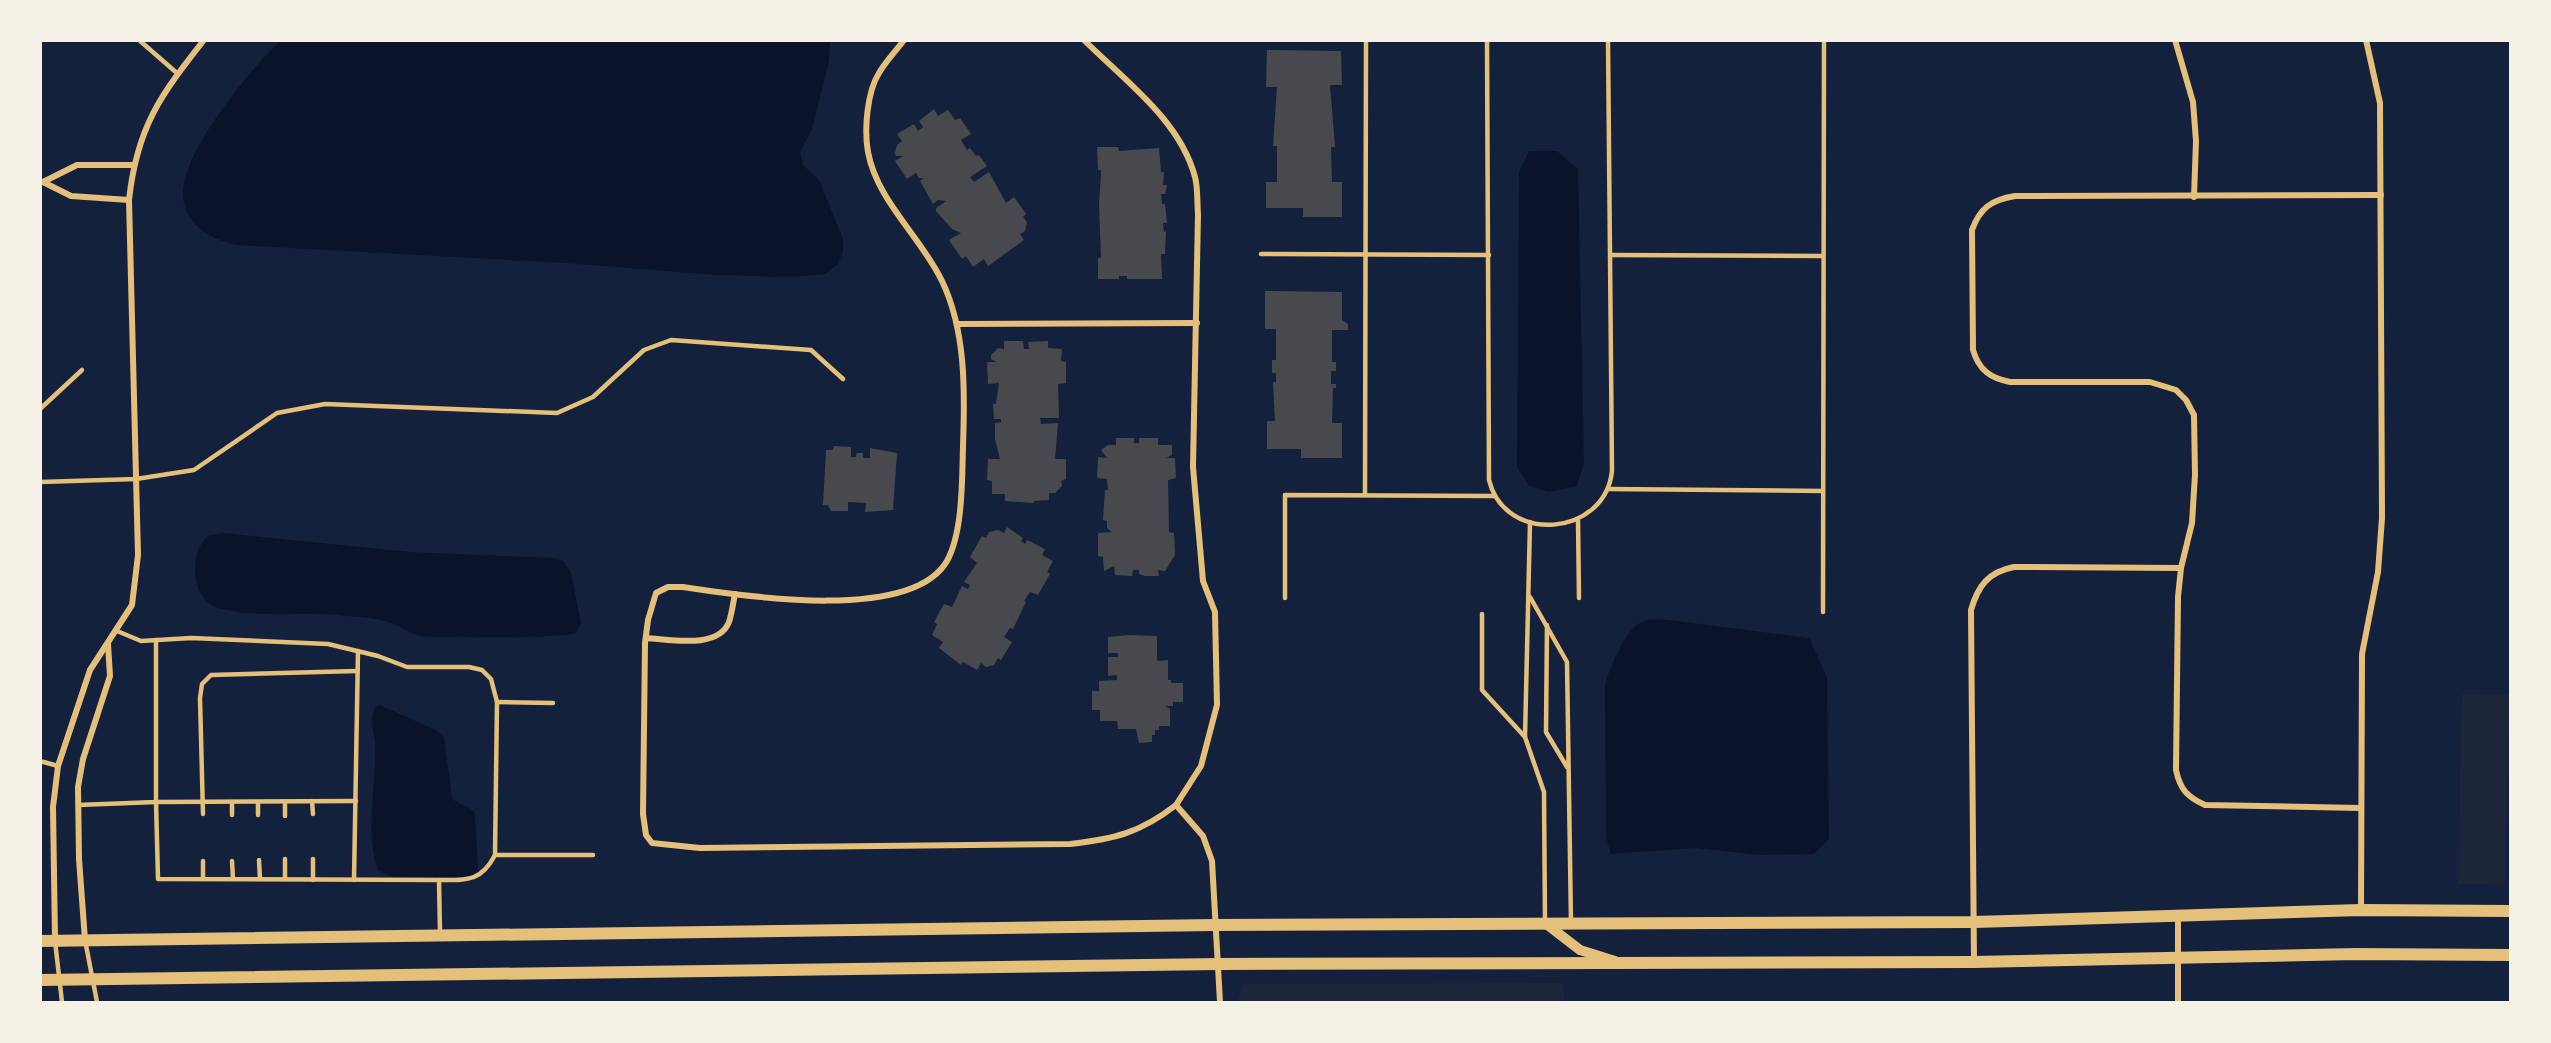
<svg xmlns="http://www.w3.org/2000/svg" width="2551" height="1043" viewBox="0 0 2551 1043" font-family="'Varela Round',sans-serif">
  <rect width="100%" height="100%" fill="#14213d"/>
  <g fill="#1d2539">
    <polygon points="2462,694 2509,695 2505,885 2458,884"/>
    <polygon points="1563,983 1564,1002 1237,1002 1244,984"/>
  </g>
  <g fill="#0b132b">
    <path d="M 280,41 L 830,41 L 829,61 L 812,129 L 800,152 L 803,165 L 819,180 L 843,239 L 843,252 L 837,265 L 825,274 L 794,277 L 716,275 L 565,263 L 236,245 C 211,239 184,225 183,195 C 182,151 250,70 280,41 Z"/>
    <polygon points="1529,151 1557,151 1578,169 1584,463 1577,486 1549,492 1529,486 1517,467 1519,172"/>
    <path d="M 223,533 L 411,552 L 554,558 L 564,561 L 571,573 L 581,623 L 575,634 C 537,638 499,638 461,637 C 448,637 433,638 420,636 C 410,634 401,626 391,623 C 374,617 354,617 337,615 C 298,612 256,618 218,608 C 192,600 188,556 206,538 C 210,534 217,534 223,533 Z"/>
    <path d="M 1661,619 L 1809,638 L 1827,677 L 1829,839 L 1814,854 L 1758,855 L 1696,848 L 1611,854 L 1606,837 L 1605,684 C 1610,668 1626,628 1642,622 C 1647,619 1655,620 1661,619 Z"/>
    <path d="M 380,705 L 438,731 L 444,737 L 452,798 C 459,806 469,805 475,813 L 478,870 L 469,877 L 391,877 L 378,870 C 364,831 377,784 375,743 C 374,731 369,719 375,707 Z"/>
  </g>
  <g fill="#48494c">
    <polygon points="1267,50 1341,51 1342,85 1330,85 1335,147 1331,147 1332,182 1342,182 1342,217 1303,217 1303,208 1266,208 1266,182 1277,182 1277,146 1273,146 1277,87 1266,87"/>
    <polygon points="934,109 938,116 948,110 955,120 960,118 971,134 961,140 967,150 970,148 976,156 979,155 987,166 970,177 974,182 989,172 1006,203 1014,197 1026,214 1023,217 1027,222 1025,231 1020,234 1024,240 988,266 984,259 973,267 966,256 962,259 949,240 961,233 952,229 936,211 936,208 946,201 938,200 933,204 920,181 924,178 919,178 916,173 907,179 895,161 903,156 896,156 895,153 897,145 902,141 897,134 914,124 918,131 923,127 919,121"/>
    <polygon points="1097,147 1118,147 1119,151 1159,148 1161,172 1164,172 1163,185 1167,185 1165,194 1161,194 1162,204 1165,204 1167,223 1163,223 1164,232 1166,231 1165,254 1161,254 1162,279 1127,279 1127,276 1119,276 1119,279 1098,279 1098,259 1101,257 1099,205 1101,175 1101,170 1098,170"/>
    <polygon points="1265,291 1342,292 1342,320 1348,324 1348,330 1332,330 1332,362 1336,362 1336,371 1331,371 1331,384 1336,384 1336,388 1333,388 1332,423 1342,423 1342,458 1301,458 1301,449 1267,449 1267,421 1275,421 1273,382 1276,382 1276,373 1272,373 1272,360 1276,360 1276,329 1265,329"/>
    <polygon points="1004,341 1023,341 1024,349 1029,349 1028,342 1048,341 1048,348 1062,349 1061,361 1066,362 1066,383 1058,384 1059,418 1040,418 1041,424 1058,423 1055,459 1066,459 1066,479 1061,481 1062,486 1055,493 1049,493 1049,500 1034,501 1034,503 1005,501 1005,494 992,494 992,481 987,480 988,459 1000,459 995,439 995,423 1001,422 1001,419 994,419 993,404 996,404 999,383 988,384 987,362 996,362 991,359 991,355 998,348 1004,349"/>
    <polygon points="1116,438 1134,438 1134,443 1139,443 1139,438 1158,438 1158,445 1172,445 1172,455 1166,458 1175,458 1176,478 1168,480 1169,532 1174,533 1175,555 1165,571 1158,570 1159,576 1145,576 1139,574 1139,570 1133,570 1132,576 1115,575 1114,566 1104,571 1103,557 1098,556 1098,533 1112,532 1107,528 1107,521 1103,520 1105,490 1108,490 1107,479 1097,478 1098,457 1107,458 1101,450 1108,445 1116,445"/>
    <polygon points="834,446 851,447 851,457 856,457 857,453 863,453 863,458 870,458 870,448 897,453 893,510 865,512 866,503 848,502 848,511 831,511 828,505 823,505 826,450 833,450"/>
    <polygon points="1007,527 1023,538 1021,541 1025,544 1027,540 1045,549 1042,555 1053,561 1047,572 1050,574 1038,595 1030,592 1024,601 1026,602 1013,629 1010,628 1004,637 1012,642 1001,660 998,658 994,665 986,667 981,663 977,670 963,662 961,665 939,648 943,642 932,635 937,624 934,622 944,604 952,607 962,586 968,589 970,585 964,582 977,563 970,557 982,536 986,538 989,532 998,530 1004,533"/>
    <polygon points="1129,635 1157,636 1157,661 1168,660 1168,680 1171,680 1171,683 1183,683 1183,702 1173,702 1173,706 1165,706 1170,709 1170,726 1159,726 1159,730 1155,730 1155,735 1152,735 1152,742 1139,743 1136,729 1118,729 1117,721 1100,721 1100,710 1092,710 1092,691 1099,691 1099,681 1117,680 1117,675 1108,676 1108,657 1118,657 1118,653 1108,653 1108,637"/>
  </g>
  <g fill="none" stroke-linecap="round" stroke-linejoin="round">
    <g stroke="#e5c07b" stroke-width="4.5">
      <polyline points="139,40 178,74"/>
      <path d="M 1487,40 L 1489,480 C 1505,545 1605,537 1612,471 L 1608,40"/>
      <polyline points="1261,254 1489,255"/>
      <polyline points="1611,255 1822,256"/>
      <polyline points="40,409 82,370"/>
      <polyline points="40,482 136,479 194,470 277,413 325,404 557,413 593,397 644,350 671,340 811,350 843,379"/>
      <polyline points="1608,489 1823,491"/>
      <polyline points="1365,494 1366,40"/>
      <polyline points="1578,520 1579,598"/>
      <polyline points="1530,522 1525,737 1544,792 1545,923"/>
      <polyline points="1530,597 1567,662 1571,923"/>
      <polyline points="1285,598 1285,495 1495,496"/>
      <polyline points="1823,612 1824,40"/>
      <polyline points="1482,614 1482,690 1525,737"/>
      <polyline points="1547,625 1546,732 1567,767"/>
      <path d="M 117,631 L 141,641 L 191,638 L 328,644 L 378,656 L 407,667 L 469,667 L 482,670 L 491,679 L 497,702 L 495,855 C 481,882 467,880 439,880"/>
      <polyline points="497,702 553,703"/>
      <polyline points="40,761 58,766"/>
      <polyline points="312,801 313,814"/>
      <polyline points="356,801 156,802 158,879 439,880 440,933"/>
      <polyline points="232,802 232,815"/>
      <polyline points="258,802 258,815"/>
      <polyline points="285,802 285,816"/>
      <polyline points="78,805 156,802 156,640"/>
      <polyline points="203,814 200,698 202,684 211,675 357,671"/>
      <polyline points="495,855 593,855"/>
      <polyline points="285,859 285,879"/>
      <polyline points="313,859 313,880"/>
      <polyline points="259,860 260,879"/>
      <polyline points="203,861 203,879"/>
      <polyline points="232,861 233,879"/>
      <polyline points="354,880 358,651"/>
      <polyline points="85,940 97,1002"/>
      <polyline points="55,941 62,1002"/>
    </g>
    <g stroke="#e5c07b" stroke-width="6">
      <path d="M 904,40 C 896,51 886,61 879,73 C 867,92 864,130 868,152 C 877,201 921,237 942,281 C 966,331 965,392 963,446 C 962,479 963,532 947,561 C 911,623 742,596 683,587 L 668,587 L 656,593 L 648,620 L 645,643 L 643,814 L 646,835 L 652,843 L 700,848 L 1070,844 C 1114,839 1140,833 1176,805"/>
      <path d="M 1084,40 C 1124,80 1180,120 1195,177 C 1198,188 1197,202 1198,214 L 1193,467 L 1203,581 L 1215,612 L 1217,705 L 1201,766 L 1176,805 L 1203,836 L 1212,861 L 1220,1002"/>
      <polyline points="2175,40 2193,102 2196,141 2194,197"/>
      <polyline points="129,200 71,196 43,182 77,165 133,165"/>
      <polyline points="957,324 1197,323"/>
      <path d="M 646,638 C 669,639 718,650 729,622 C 732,613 733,603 735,594"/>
      <path d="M 2360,808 L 2205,805 C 2187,797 2180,789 2176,770 L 2178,597 L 2181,568 L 2192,523 L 2195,475 L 2194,415 L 2186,400 L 2176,390 L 2150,382 L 2010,382 C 1990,378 1979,370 1973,350 L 1972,230 C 1980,208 1991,200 2015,196 L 2381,195"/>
      <polyline points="2361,910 2362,654 2378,572 2382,518 2380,103 2366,40"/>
      <polyline points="2178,916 2178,1002"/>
      <path d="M 55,939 L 53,807 L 58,766 L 90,670 L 132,605 L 138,555 L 129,200 C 137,127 160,96 204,40"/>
      <polyline points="85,940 79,859 78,787 83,759 110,676 108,644"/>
      <path d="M 1974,962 L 1971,610 C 1978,586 1988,572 2014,567 L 2181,568"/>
    </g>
    <polyline stroke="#e5c07b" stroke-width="10" points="1545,923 1580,950 1615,961"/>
    <g stroke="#e5c07b" stroke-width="12">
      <polyline points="40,941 1215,925 1974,922 2361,910 2510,911"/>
      <polyline points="40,980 1219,964 1974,962 2356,954 2510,955"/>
    </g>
  </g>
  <rect width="2551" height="1043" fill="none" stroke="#f6f1e7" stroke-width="84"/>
</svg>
